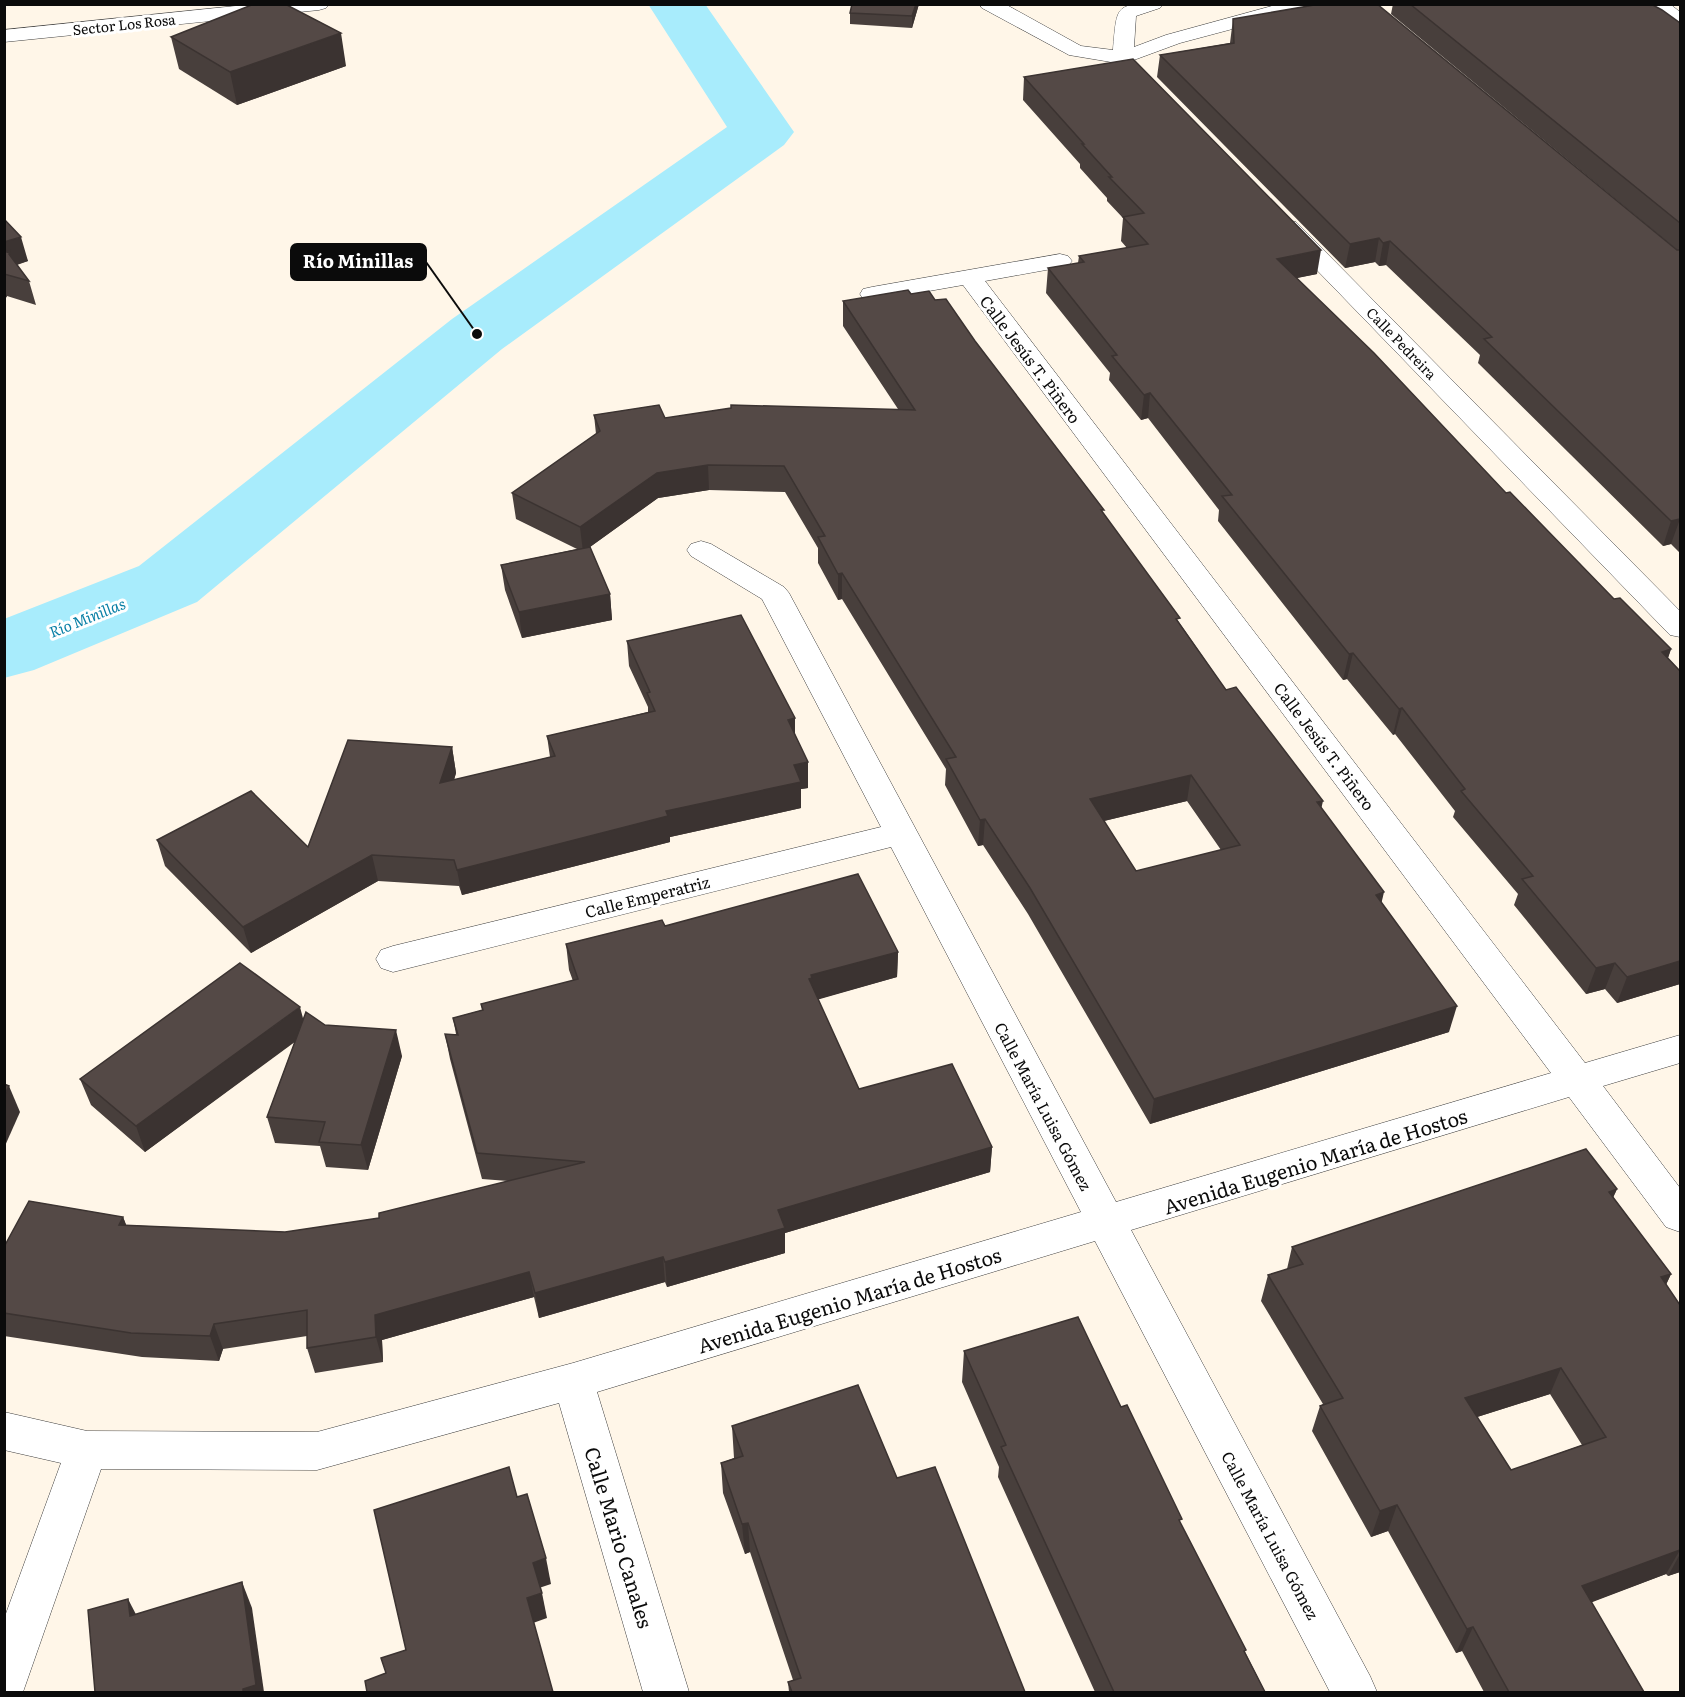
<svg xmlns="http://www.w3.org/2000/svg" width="1685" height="1697" viewBox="0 0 1685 1697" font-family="Literata,serif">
  <rect width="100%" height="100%" fill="#fff6e8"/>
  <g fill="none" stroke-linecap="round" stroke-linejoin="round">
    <polygon fill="#a8ecfc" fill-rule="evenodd" points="648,4 705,4 794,132 784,145 502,349 197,602 34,670 4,678 4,619 139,566 452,319 727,127"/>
    <defs>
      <g id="minor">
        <polygon points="255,4 329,4 326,8 319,10 4,42 4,30"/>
        <path d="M 979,4 L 1005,4 L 1081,46 L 1113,50 C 1117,3 1115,4 1163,4 L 1160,8 L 1136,16 L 1134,47 L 1166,35 L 1279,4 L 1314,4 L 1311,8 L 1180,43 L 1123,64 L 1069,55 L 982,8 Z"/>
        <polygon points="1646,4 1670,4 1680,12 1680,27 1673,25"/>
        <polygon points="1288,220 1296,222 1680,611 1680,637 1670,635 1280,232 1276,227 1280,222"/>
        <polygon points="1060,254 1068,256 1072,261 1068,266 985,281 1585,1063 1680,1035 1680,1063 1603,1086 1680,1188 1680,1232 1666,1227 1569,1097 1131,1230 1370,1676 1377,1692 1330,1692 1095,1241 597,1392 689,1692 643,1692 559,1403 317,1470 101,1469 23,1692 4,1692 4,1619 61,1463 4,1450 4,1412 87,1431 317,1432 573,1363 1081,1212 891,847 393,972 381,968 376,959 381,950 393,946 881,827 762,599 691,556 687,550 691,544 701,541 711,544 784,587 789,593 1116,1202 1551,1073 963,285 872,301 863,299 860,294 863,289 872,287"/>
      </g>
    </defs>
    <use href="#minor" stroke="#3e3e3e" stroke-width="1"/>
    <use href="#minor" fill="#fff" fill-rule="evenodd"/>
  </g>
  <g fill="#483f3c" fill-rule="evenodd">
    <polygon points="852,4 919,4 912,28 850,24 850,13"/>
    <polygon points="1393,4 1651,4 1680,23 1680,553 1671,544 1663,546 1478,363 1480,355 1386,265 1379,266 1375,262 1345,268 1157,77 1160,55 1230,43 1233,19 1677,250 1391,14"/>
    <polygon points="171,37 346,66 237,105 179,69"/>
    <polygon points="1024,77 1317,274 1296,278 1506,493 1614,599 1671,649 1668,658 1680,671 1680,984 1617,1003 1605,989 1586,994 1514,905 1518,894 1453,817 1455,811 1395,734 1393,735 1347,679 1343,680 1218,521 1219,510 1148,418 1141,420 1109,380 1110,373 1046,293 1048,268 1078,263 1079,256 1127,248 1121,241 1123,218 1107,201 1107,198 1080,168 1080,164 1023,100"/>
    <polygon points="4,219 28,261 17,265 29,281 36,305 7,296 4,301"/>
    <path d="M 911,294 L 935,300 L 975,341 L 1104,514 L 1226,690 L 1321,808 L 1382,903 L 1449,1032 L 1150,1124 L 1028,914 L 983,845 L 978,846 L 945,785 L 946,769 L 842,599 L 838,600 L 818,563 L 818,548 L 785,492 L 709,490 L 658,498 L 590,547 L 610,594 L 612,620 L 522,638 L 505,590 L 501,565 L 577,549 L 516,519 L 512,493 L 596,434 L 594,415 L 665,418 L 898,409 L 843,326 L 843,301 ZM 1187,801 L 1221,850 L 1136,871 L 1104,821 Z"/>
    <polygon points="627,641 795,734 808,788 801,789 801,808 670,837 670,842 462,895 459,886 378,881 251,953 165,866 157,840 308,847 452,747 456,773 454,780 550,757 547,736 648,712 648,707 629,666"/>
    <polygon points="665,926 898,952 897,977 818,999 859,1089 992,1147 990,1172 785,1233 785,1253 667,1287 665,1282 539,1318 534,1297 382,1340 383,1362 315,1373 307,1348 307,1336 223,1349 219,1361 142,1357 4,1336 4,1247 123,1217 126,1225 285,1232 379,1218 508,1181 482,1179 450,1059 445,1034 456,1034 453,1018 482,1010 481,1004 573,981 569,970 566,944"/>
    <polygon points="303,1020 325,1025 402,1056 368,1170 326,1167 320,1146 275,1143 267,1117 295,1041 145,1152 91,1105 80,1079"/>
    <path d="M 1617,1189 L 1613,1197 L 1671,1274 L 1666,1285 L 1680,1305 L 1680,1572 L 1668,1576 L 1666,1574 L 1591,1602 L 1644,1692 L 1484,1692 L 1462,1651 L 1456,1653 L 1388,1531 L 1371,1537 L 1312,1431 L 1320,1406 L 1323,1404 L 1261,1301 L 1268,1275 L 1287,1269 L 1292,1247 ZM 1550,1394 L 1582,1445 L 1511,1470 L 1477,1417 Z"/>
    <polygon points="964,1351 1121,1407 1181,1524 1265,1692 1095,1692 998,1477 999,1467 962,1382"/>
    <polygon points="732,1426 897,1478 1025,1692 789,1692 788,1682 793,1680 750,1552 745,1554 723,1493 721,1463 734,1458"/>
  </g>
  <g fill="#3b3331">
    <polygon points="916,4 919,4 912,28 912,16"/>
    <polygon points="341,33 346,66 237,105 230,72"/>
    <polygon points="21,237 28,261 15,265 18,275 16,278 13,266 4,255 4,242"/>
    <polygon points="1379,238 1375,262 1345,268 1350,244"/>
    <polygon points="1390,241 1386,265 1379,266 1383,243"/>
    <polygon points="1321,250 1317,274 1273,283 1277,259"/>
    <polygon points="4,289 7,296 4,301"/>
    <polygon points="1150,393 1148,418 1141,420 1144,395"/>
    <polygon points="708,465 709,490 658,498 583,552 580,527 657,473"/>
    <polygon points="1680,519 1671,544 1663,546 1671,521"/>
    <polygon points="842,573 842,599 838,600 838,574"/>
    <polygon points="610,594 612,620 522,638 519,612"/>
    <polygon points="1671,649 1662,675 1662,652"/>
    <polygon points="1353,653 1347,679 1343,680 1349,654"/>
    <polygon points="1402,708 1395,734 1393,735 1399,709"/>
    <polygon points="795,718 795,744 788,720"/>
    <polygon points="452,747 456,773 445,809 440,783"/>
    <polygon points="808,762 808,788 801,789 801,808 670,837 670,842 462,895 457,870 794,765"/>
    <polygon points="1191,775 1187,801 1087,825 1090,799"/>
    <polygon points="1323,801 1317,827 1317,802"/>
    <polygon points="985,819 983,845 978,846 980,820"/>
    <polygon points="372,855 378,881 251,953 243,927"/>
    <polygon points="1384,892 1378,918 1376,895"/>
    <polygon points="898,952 897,977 813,1001 809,979 811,975"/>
    <polygon points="1680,961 1680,984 1617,1003 1627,977"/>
    <polygon points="1615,963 1605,989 1586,994 1596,968"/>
    <polygon points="1457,1006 1449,1032 1150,1124 1154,1099"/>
    <polygon points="300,1007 307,1033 145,1152 136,1126"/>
    <polygon points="396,1030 402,1056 368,1170 361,1145"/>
    <polygon points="9,1086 20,1112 4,1148 4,1096"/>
    <polygon points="992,1147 990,1172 785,1233 785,1253 667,1287 665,1262 778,1210"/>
    <polygon points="1617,1189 1605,1216 1609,1192"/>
    <polygon points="123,1217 133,1242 119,1225"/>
    <polygon points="663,1257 665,1282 539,1318 535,1293"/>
    <polygon points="529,1272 534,1297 382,1340 383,1362 376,1337 375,1315"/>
    <polygon points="1671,1274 1658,1301 1661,1277"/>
    <polygon points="214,1324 223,1349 219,1361 210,1336"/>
    <polygon points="1561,1368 1550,1394 1455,1424 1465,1398"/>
    <polygon points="1397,1505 1388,1531 1371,1537 1380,1511"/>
    <polygon points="748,1523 750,1552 745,1554 742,1524"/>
    <polygon points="1680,1550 1666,1574 1569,1611 1582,1586"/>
    <polygon points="1680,1554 1680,1572 1668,1576"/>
    <polygon points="546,1558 551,1584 539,1588 533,1563"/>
    <polygon points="242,1582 252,1608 264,1692 243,1692"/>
    <polygon points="542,1593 547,1618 533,1623 527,1598"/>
    <polygon points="128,1599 141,1624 130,1616"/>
    <polygon points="1473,1627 1462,1651 1456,1653 1467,1629"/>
  </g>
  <g fill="#544946" stroke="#3b3331" stroke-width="1.5" fill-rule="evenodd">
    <polygon points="254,4 285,4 341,33 230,72 171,37"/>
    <polygon points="852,4 916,4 912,16 850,13"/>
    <polygon points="1320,4 1377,4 1677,250 1680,250 1680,520 1680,519 1671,521 1484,339 1492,337 1390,241 1383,243 1379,238 1350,244 1160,55 1234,43 1233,19"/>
    <polygon points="1410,4 1651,4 1662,10 1680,23 1680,223"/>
    <polygon points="1133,59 1321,250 1277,259 1374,353 1506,493 1510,492 1614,599 1620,598 1671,649 1662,652 1680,671 1680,961 1627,977 1615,963 1596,968 1522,879 1533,876 1461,791 1465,789 1402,708 1399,709 1353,653 1349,654 1222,496 1232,495 1150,393 1144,395 1112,356 1117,355 1048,268 1084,262 1079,256 1148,244 1123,217 1144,213 1109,177 1112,177 1082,144 1084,144 1024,77"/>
    <polygon points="4,219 21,237 4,242"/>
    <polygon points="4,248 7,252 10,251 9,254 29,281 4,274"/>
    <path d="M 908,290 L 911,294 L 929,291 L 935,300 L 946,299 L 975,341 L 1104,510 L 1101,510 L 1180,618 L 1176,619 L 1226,690 L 1236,687 L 1323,801 L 1317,802 L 1384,892 L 1376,895 L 1457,1006 L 1154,1099 L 1030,888 L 985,819 L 980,820 L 946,759 L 956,757 L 842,573 L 838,574 L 818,537 L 825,536 L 784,466 L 708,465 L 657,473 L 580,527 L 512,493 L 600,431 L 594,415 L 659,405 L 665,418 L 731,408 L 731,405 L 915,410 L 843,301 ZM 1191,775 L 1240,845 L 1136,871 L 1090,799 Z"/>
    <polygon points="590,547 610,594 519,612 501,565"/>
    <polygon points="741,615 795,718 788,720 808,762 794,765 801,782 666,811 668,816 457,870 454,860 372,855 243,927 157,840 251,791 308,847 348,740 452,747 440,783 555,756 547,736 655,711 647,693 650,692 627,641"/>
    <polygon points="858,874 898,952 811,975 812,978 809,979 859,1089 952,1064 992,1147 778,1210 785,1228 665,1262 663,1257 535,1293 529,1272 375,1315 376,1337 307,1348 307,1310 214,1324 210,1336 131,1333 4,1313 4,1247 29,1201 123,1217 119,1225 285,1232 379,1218 379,1213 585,1162 477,1153 445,1034 458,1035 453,1018 483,1010 481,1004 578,979 566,944 662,920 665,926"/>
    <polygon points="240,963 300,1007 136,1126 80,1079"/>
    <polygon points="306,1012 325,1025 396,1030 361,1145 319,1142 325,1122 267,1117"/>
    <polygon points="4,1084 9,1086 4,1096"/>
    <path d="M 1586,1149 L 1617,1189 L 1609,1192 L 1671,1274 L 1661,1277 L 1680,1305 L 1680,1550 L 1582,1586 L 1644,1692 L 1509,1692 L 1473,1627 L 1467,1629 L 1397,1505 L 1380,1511 L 1320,1406 L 1343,1398 L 1268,1275 L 1303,1264 L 1292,1247 ZM 1561,1368 L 1606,1437 L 1511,1470 L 1465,1398 Z"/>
    <polygon points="1078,1317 1121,1407 1127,1405 1182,1519 1179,1520 1246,1650 1244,1651 1265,1692 1114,1692 1001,1447 1006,1445 964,1351"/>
    <polygon points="858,1385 897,1478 935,1467 1025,1692 792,1692 788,1682 801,1678 748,1523 742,1524 721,1463 743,1456 732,1426"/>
    <polygon points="509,1467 517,1497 527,1494 546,1558 533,1563 542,1593 527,1598 553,1692 367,1692 365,1681 386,1673 381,1658 406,1650 374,1510"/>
    <polygon points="242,1582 256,1685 243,1689 243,1692 95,1692 88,1610 128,1599 130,1616"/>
  </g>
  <g text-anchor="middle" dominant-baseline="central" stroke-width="6" stroke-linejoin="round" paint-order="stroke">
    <g font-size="14" fill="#0b0b0b" stroke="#fff">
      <text transform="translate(124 24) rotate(-6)">Sector Los Rosa</text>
      <text transform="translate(1402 343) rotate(46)">Calle Pedreira</text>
    </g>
    <g font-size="15" font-style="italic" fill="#0a80a6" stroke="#fff">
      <text transform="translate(87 617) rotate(-22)">Río Minillas</text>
    </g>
    <g font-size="16" fill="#0b0b0b" stroke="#fff">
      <text transform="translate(1031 359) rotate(53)">Calle Jesús T. Piñero</text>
      <text transform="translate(1325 746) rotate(53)">Calle Jesús T. Piñero</text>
      <text transform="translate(647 896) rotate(-14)">Calle Emperatriz</text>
      <text transform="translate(1044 1106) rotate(62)">Calle María Luisa Gómez</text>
      <text transform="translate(1271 1535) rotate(62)">Calle María Luisa Gómez</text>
    </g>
    <g font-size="20" fill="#0b0b0b" stroke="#fff">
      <text transform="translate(1315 1160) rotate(-17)">Avenida Eugenio María de Hostos</text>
      <text transform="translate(849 1299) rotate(-17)">Avenida Eugenio María de Hostos</text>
      <text transform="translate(620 1537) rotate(73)">Calle Mario Canales</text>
    </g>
  </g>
  <path fill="none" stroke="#0b0b0b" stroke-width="2" d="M477 334L426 262"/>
  <circle fill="#0b0b0b" stroke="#fff" stroke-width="2" cx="477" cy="334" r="6"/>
  <rect fill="#0b0b0b" stroke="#0b0b0b" stroke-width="2" x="291" y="244" width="135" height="36" rx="6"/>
  <g font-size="18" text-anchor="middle" font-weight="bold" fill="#fff">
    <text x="358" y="268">Río Minillas</text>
  </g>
  <rect width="1685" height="1697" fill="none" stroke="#0b0b0b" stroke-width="12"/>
</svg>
